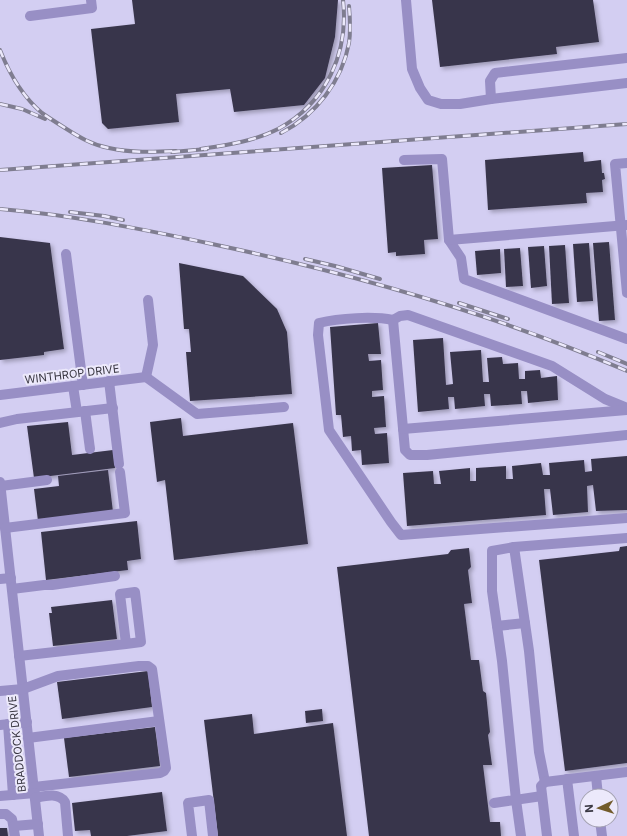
<svg xmlns="http://www.w3.org/2000/svg" width="627" height="836" viewBox="0 0 627 836" font-family="Inter,sans-serif">
  <defs>
    <filter id="shadow"><feDropShadow dx="2.5" dy="2.5" stdDeviation="2" flood-color="#0004"/></filter>
  </defs>
  <rect width="100%" height="100%" fill="#dedbf8"/>
  <path fill="#d3cef2" fill-rule="evenodd" d="M 0,0 L 627,0 L 627,836 L 0,836 ZM 587,796 L 611,796 L 611,820 L 587,820 Z"/>
  <g fill="#39354c" filter="url(#shadow)">
    <polygon points="132,0 338,0 335,37 325,78 304,105 234,112 230,89 176,94 179,122 108,129 102,123 91,29 135,24"/>
    <polygon points="432,0 593,0 599,42 556,47 557,54 440,67"/>
    <polygon points="583,152 584,162 601,160 602,173 604,173 605,179 602,180 603,192 586,193 587,203 488,210 485,160"/>
    <polygon points="432,165 438,239 424,240 425,254 396,256 396,252 388,253 382,168"/>
    <polygon points="0,237 50,243 64,349 44,352 44,355 0,360"/>
    <polygon points="609,242 615,320 599,321 593,243"/>
    <polygon points="589,243 593,301 577,302 573,244"/>
    <polygon points="565,245 569,303 552,304 549,246"/>
    <polygon points="544,246 547,286 531,288 528,247"/>
    <polygon points="520,248 523,286 506,287 504,249"/>
    <polygon points="500,249 501,273 477,275 475,251"/>
    <polygon points="179,263 243,276 277,309 287,332 292,394 190,401 186,352 191,352 189,329 184,329"/>
    <polygon points="378,323 381,354 368,354 369,361 381,360 383,390 372,391 372,397 384,396 386,427 374,428 375,434 387,433 389,463 362,465 361,450 352,451 351,436 343,437 341,415 336,415 330,327"/>
    <polygon points="443,338 446,385 453,384 450,352 481,350 483,382 489,382 487,358 502,357 503,364 518,363 519,379 525,379 525,371 540,370 541,378 557,376 558,400 528,403 527,391 521,391 522,404 491,406 490,394 484,394 485,406 455,409 454,397 448,397 449,409 418,412 413,340"/>
    <polygon points="181,418 183,436 293,423 308,544 174,560 165,480 157,482 150,422"/>
    <polygon points="68,422 72,455 113,450 115,468 34,478 27,426"/>
    <polygon points="627,456 627,510 596,511 593,485 587,486 588,512 553,515 550,489 544,489 546,515 407,526 403,473 433,471 434,484 441,484 439,471 470,468 470,481 476,481 476,468 506,466 506,479 513,479 512,466 541,463 543,475 550,475 549,463 584,460 585,472 592,471 591,459"/>
    <polygon points="108,470 113,512 38,521 34,489 59,486 58,476"/>
    <polygon points="137,521 141,559 127,561 128,570 46,580 41,532"/>
    <polygon points="627,546 627,763 565,771 539,560 619,551 620,547"/>
    <polygon points="469,548 471,567 468,570 472,603 464,604 471,660 479,660 483,691 486,693 490,732 488,735 492,765 483,765 490,822 500,822 501,836 369,836 337,567 448,554 451,550"/>
    <polygon points="112,600 117,639 53,646 49,613 52,613 51,607"/>
    <polygon points="148,671 152,707 62,719 57,682"/>
    <polygon points="322,709 323,721 306,723 305,711"/>
    <polygon points="252,714 254,734 333,723 347,836 218,836 204,720"/>
    <polygon points="155,727 160,766 69,777 64,738"/>
    <polygon points="162,792 167,831 127,836 91,836 90,830 75,831 72,803"/>
    <polygon points="0,828 7,828 8,836 0,836"/>
  </g>
  <g fill="none" stroke-linecap="round" stroke-linejoin="round">
    <g stroke="#988fc5" stroke-width="10">
      <polyline points="406,0 412,69 420,88 428,100 441,104 460,104 491,99 627,83"/>
      <polyline points="30,16 92,8 91,0"/>
      <polyline points="491,99 490,81 495,73 627,58"/>
      <polyline points="404,160 442,159 449,240 461,258 464,279 627,339"/>
      <polyline points="627,163 615,164 627,293"/>
      <polyline points="449,240 627,225"/>
      <polyline points="66,254 83,385"/>
      <path d="M 393,320 C 374,316 339,318 319,323 L 318,335 L 329,430 L 391,522 L 401,535 L 627,518"/>
      <polyline points="146,377 197,414 284,407"/>
      <polyline points="146,377 153,345 148,300"/>
      <polyline points="109,381 119,464"/>
      <polyline points="73,386 77,412"/>
      <polyline points="0,395 146,377"/>
      <polyline points="627,408 605,399 552,366 408,315 400,316 393,320 405,450 410,455 427,455 627,435"/>
      <polyline points="85,411 90,449"/>
      <polyline points="0,423 17,419 113,408"/>
      <polyline points="403,429 627,410"/>
      <polyline points="0,482 39,836"/>
      <polyline points="1,486 47,480"/>
      <polyline points="5,528 125,513 120,472"/>
      <polyline points="514,547 627,538"/>
      <polyline points="0,579 11,578"/>
      <polyline points="12,589 44,585 52,585 115,576"/>
      <polyline points="497,626 525,623"/>
      <polyline points="19,656 126,644 141,642 135,592 120,594 126,644"/>
      <polyline points="0,691 23,689 58,676 139,666 148,666 152,669 166,768 164,771 160,773 34,787"/>
      <polyline points="8,724 13,795"/>
      <polyline points="0,725 27,722"/>
      <polyline points="28,738 159,721"/>
      <polyline points="596,776 598,796"/>
      <polyline points="567,779 574,836"/>
      <polyline points="0,796 35,793"/>
      <path d="M 35,798 C 45,796 58,792 65,802 L 68,836"/>
      <polyline points="494,803 542,796"/>
      <polyline points="0,814 6,814 12,819 15,836"/>
      <polyline points="600,820 602,836"/>
      <polyline points="14,826 38,824"/>
      <polyline points="192,836 188,803 209,800 213,836"/>
      <polyline points="521,836 516,800 502,661 492,591 492,551 514,547 529,651 539,752 545,782"/>
      <polyline points="547,836 541,786 545,782 627,772"/>
    </g>
    <defs>
      <g id="rail">
        <path d="M 0,50 C 9,73 23,97 42,113 C 49,118 57,123 65,128 C 79,137 92,145 109,148 C 131,153 154,152 176,151"/>
        <polyline points="0,104 22,109 45,119"/>
        <path d="M 281,133 C 316,115 342,81 349,43 C 351,30 350,18 349,6"/>
        <path d="M 201,149 C 227,145 255,141 278,129 C 326,103 349,53 343,0"/>
        <polyline points="172,152 207,149"/>
        <polyline points="0,170 627,124"/>
        <path d="M 0,209 C 72,215 142,229 212,244 C 354,274 494,314 627,371"/>
        <polyline points="70,212 104,216 123,220"/>
        <polyline points="305,259 335,266 380,279"/>
        <polyline points="459,303 508,319"/>
        <polyline points="598,352 627,364"/>
      </g>
    </defs>
    <use href="#rail" stroke="#7f7d90" stroke-width="4"/>
    <use href="#rail" stroke="#ece9fb" stroke-width="2.5" stroke-dasharray="8" stroke-linecap="butt"/>
  </g>
  <g text-anchor="middle" dominant-baseline="central" stroke-width="4" stroke-linejoin="round" paint-order="stroke">
    <g font-size="11" fill="#393742" stroke="#ece9fb">
      <text transform="translate(72 374) rotate(-7)">WINTHROP DRIVE</text>
      <text transform="translate(17 744) rotate(-96)">BRADDOCK DRIVE</text>
    </g>
  </g>
  <g transform="translate(599 808) rotate(266)"><circle r="19" fill="#ece9fb" stroke="#a4a2b1"/>
  <path d="M0-3L7 15L0 10L-7 15Z" fill="#725b2b"/>
  <text y="-6" font-size="11" font-weight="bold" text-anchor="middle" fill="#393742">N</text>
  </g>
</svg>
